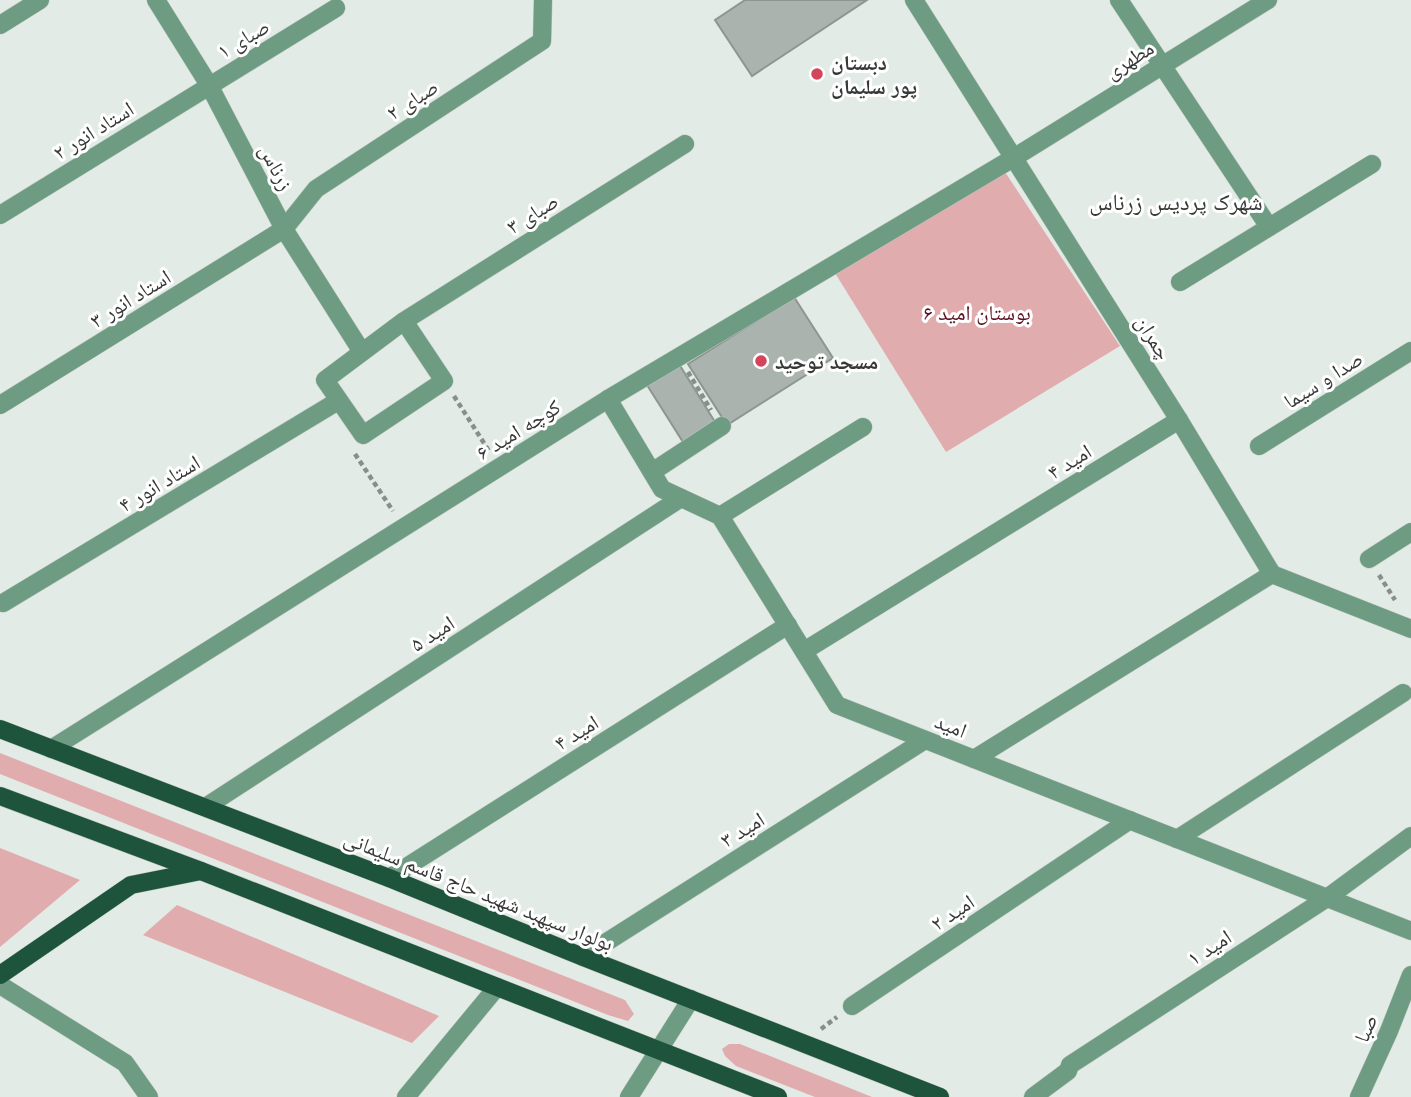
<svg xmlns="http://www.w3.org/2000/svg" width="1411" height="1097" viewBox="0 0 1411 1097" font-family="Quicksand,'Noto Naskh Arabic',sans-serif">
  <rect width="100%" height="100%" fill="#e2ebe5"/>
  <g fill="#e1acae">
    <polygon points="1005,172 1120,346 946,452 835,273"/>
    <polygon points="0,753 625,1000 634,1014 628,1021 608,1015 0,774"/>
    <polygon points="0,848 80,880 0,947"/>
    <polygon points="177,905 439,1016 412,1043 143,935"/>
    <polygon points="729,1044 740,1044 872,1097 815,1097 736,1066 725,1056 722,1049"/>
  </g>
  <g fill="#abb3ae" stroke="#8e9692" stroke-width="2">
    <polygon points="745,0 867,0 752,76 715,20"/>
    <polygon points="794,297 833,358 727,425 688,364"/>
    <polygon points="679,364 715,422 683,442 647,385"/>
  </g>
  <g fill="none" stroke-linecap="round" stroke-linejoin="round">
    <defs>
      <g id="minor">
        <polyline points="156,0 209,85 284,229 362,352"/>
        <polyline points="914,0 1179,420 1272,574 1411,629"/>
        <polyline points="1119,0 1269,227"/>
        <polyline points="0,25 40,0"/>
        <polyline points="0,215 336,8"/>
        <polyline points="1180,282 1372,164"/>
        <polyline points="404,321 444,381 363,435 325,380 404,321 685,144"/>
        <polyline points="608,399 662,489 720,516 837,705 1411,931"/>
        <polyline points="0,405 284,229 316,189 542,41 543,0"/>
        <polyline points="1259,446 1411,351"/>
        <polyline points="652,472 722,426"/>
        <polyline points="720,516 863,427"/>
        <polyline points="1369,559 1411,532"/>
        <polyline points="3,603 338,401"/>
        <polyline points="804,651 1179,420"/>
        <polyline points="51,749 608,399 1015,157 1268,0"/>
        <polyline points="974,759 1272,574"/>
        <polyline points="207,806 681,498"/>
        <polyline points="1177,839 1403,693"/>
        <polyline points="389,878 788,625"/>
        <polyline points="583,957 925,740"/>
        <polyline points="0,985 125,1063 149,1097"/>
        <polyline points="852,1006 1130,820"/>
        <polyline points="406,1097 497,987"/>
        <polyline points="629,1097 691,999"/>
        <polyline points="1033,1097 1068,1071 1070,1065 1327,898 1411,836"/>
        <polyline points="1359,1097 1389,1031 1411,975"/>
      </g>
      <g id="major">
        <polyline points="0,729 389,878 583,957 940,1097"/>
        <polyline points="0,796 201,871 778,1097"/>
        <polyline points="0,975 131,885 201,871"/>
      </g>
    </defs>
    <use href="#minor" stroke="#c0c7c2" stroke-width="19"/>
    <use href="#major" stroke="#c0c7c2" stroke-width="19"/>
    <g stroke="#888e8a" stroke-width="4.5" stroke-dasharray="5 3.5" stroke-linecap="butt">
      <polyline points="688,372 711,410"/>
      <polyline points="454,396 489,451"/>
      <polyline points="355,454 393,511"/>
      <polyline points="1379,575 1395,600"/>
      <polyline points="821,1029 837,1017"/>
    </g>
    <use href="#minor" stroke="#6d9c83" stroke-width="18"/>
    <use href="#major" stroke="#1e543c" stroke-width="18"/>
  </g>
  <g fill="#d4445b" stroke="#fff" stroke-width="2.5">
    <circle cx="817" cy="74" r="7"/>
    <circle cx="761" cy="361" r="7"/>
  </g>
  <g text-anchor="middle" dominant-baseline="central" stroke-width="6" stroke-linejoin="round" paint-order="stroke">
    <g font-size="21" fill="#363937" stroke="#fff">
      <text transform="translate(243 38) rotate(-31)">صبای ۱</text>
      <text transform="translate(1129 59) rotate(-32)">مطهری</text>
      <text transform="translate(412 99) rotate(-33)">صبای ۲</text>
      <text transform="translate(93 130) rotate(-32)">استاد انور ۲</text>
      <text transform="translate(277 167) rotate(63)">زرناس</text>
      <text transform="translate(532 213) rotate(-32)">صبای ۳</text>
      <text transform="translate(130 298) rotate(-32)">استاد انور ۳</text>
      <text transform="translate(1154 337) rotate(58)">چمران</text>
      <text transform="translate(1323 379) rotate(-32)">صدا و سیما</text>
      <text transform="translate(518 429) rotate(-32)">کوچه امید ۶</text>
      <text transform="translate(1069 461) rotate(-32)">امید ۴</text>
      <text transform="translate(159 483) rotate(-31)">استاد انور ۴</text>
      <text transform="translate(432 633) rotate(-33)">امید ۵</text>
      <text transform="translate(951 725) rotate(21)">امید</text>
      <text transform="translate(576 732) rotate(-32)">امید ۴</text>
      <text transform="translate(742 829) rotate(-32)">امید ۳</text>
      <text transform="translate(479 890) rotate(22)">بولوار سپهبد شهید حاج قاسم سلیمانی</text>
      <text transform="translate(952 912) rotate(-34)">امید ۲</text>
      <text transform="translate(1209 947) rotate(-33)">امید ۱</text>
      <text transform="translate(1365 1028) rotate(-67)">صبا</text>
    </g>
    <g font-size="21" font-weight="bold" fill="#363937" stroke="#fff" text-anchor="start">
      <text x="831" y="62">دبستان<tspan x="831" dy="24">پور سلیمان</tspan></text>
      <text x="775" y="361">مسجد توحید</text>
    </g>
    <g font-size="21" fill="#5d101f" stroke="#fff">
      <text x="977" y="312">بوستان امید ۶</text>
    </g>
    <g font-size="23" fill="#363937" stroke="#fff">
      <text x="1176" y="201">شهرک پردیس زرناس</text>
    </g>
  </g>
</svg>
